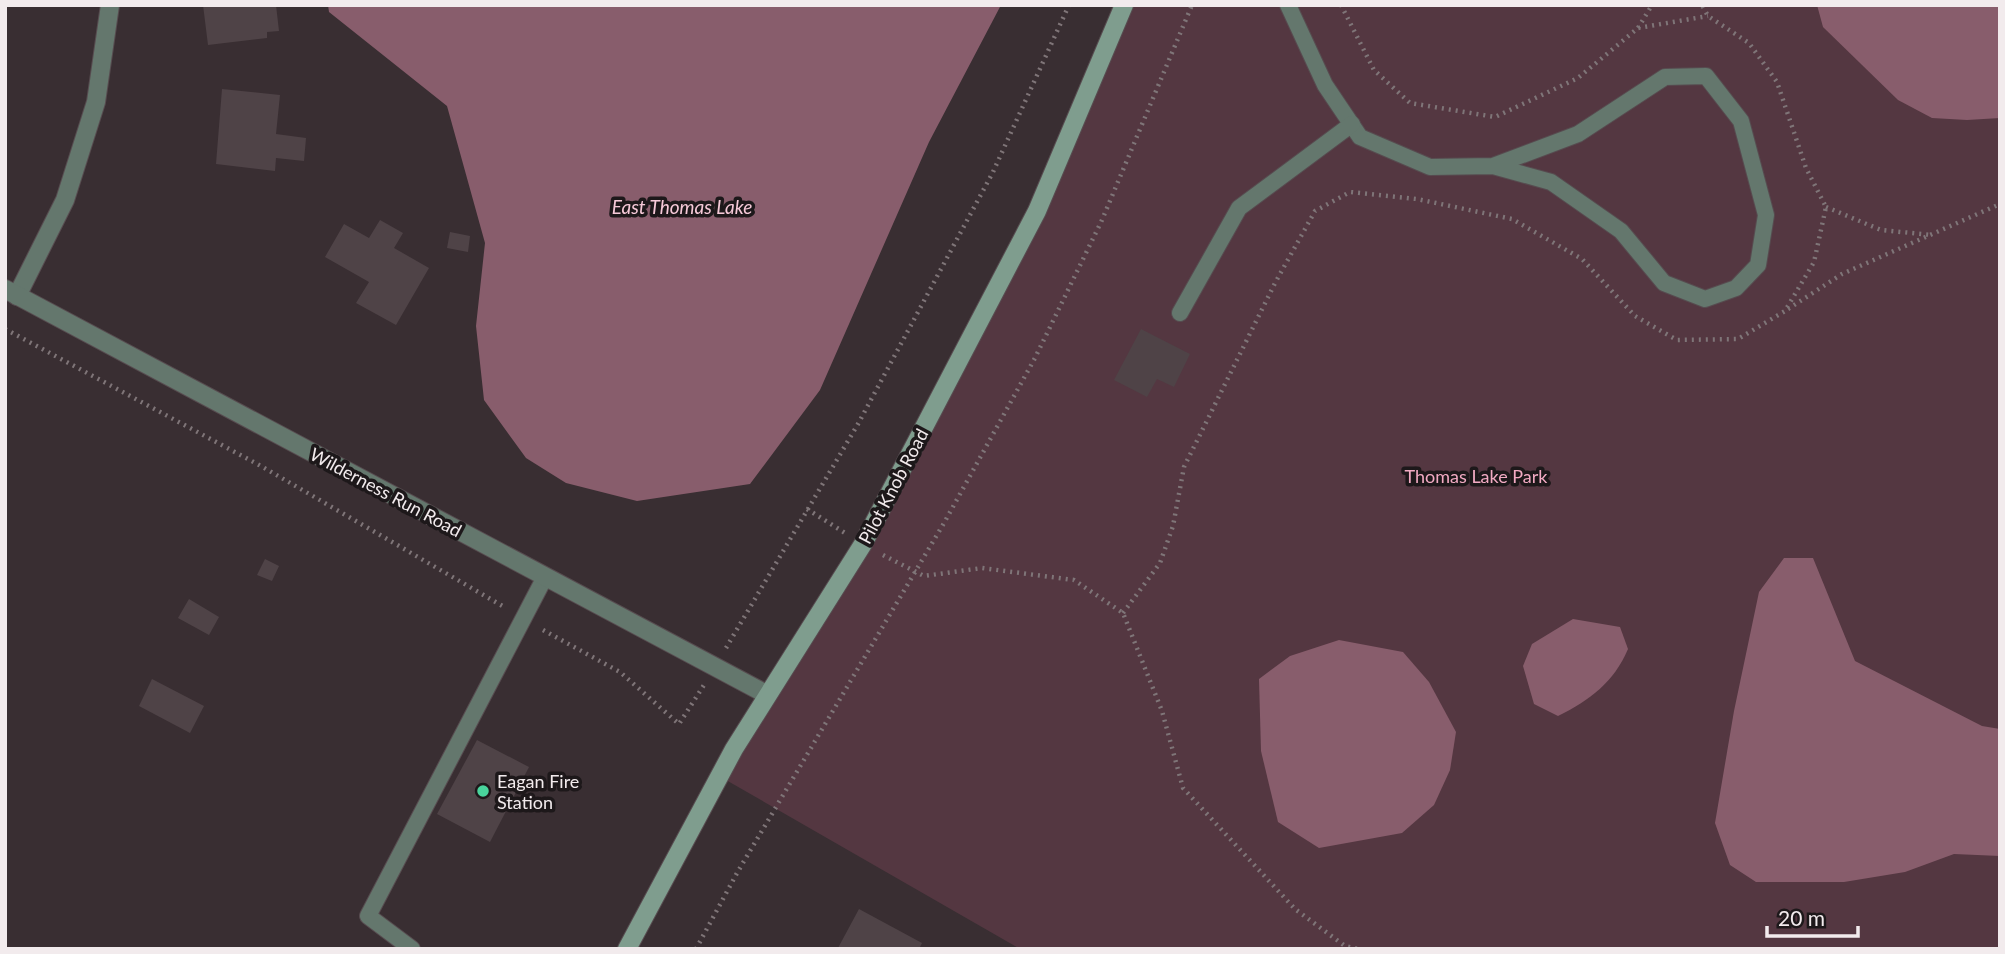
<svg xmlns="http://www.w3.org/2000/svg" width="2005" height="954" viewBox="0 0 2005 954" font-family="Lato,sans-serif">
  <rect width="100%" height="100%" fill="#392e32"/>
  <polygon fill="#543741" points="1124,5 2000,5 2000,949 1020,949 719,776 910,455 1037,211"/>
  <g fill="#885d6c">
    <polygon points="328,5 1001,5 929,142 820,390 750,484 637,501 566,483 526,458 484,400 476,326 485,243 447,106 329,12"/>
    <polygon points="1817,5 2000,5 2000,118 1967,120 1932,118 1898,100 1823,27"/>
    <polygon points="1784,558 1813,558 1855,661 1982,726 2000,729 2000,856 1954,854 1905,872 1844,882 1756,882 1730,865 1715,823 1734,711 1759,592"/>
    <path d="M 1573,619 L 1620,627 L 1628,649 C 1614,682 1590,700 1558,716 L 1534,704 L 1523,666 L 1532,644 Z"/>
    <polygon points="1339,640 1403,652 1429,682 1456,732 1450,770 1434,805 1402,833 1319,848 1278,822 1261,751 1259,679 1290,656"/>
  </g>
  <g fill="#4f4347">
    <polygon points="203,5 276,5 279,31 267,32 267,38 208,45"/>
    <polygon points="222,89 280,95 276,134 306,138 304,161 276,158 275,171 216,164"/>
    <polygon points="380,220 403,233 394,248 429,268 396,325 356,303 369,282 325,257 344,224 369,238"/>
    <polygon points="450,232 470,236 468,252 447,248"/>
    <polygon points="1141,329 1190,354 1174,387 1157,379 1147,397 1114,380"/>
    <polygon points="265,559 279,566 272,581 257,575"/>
    <polygon points="189,599 219,617 209,635 178,618"/>
    <polygon points="152,679 204,706 190,733 139,706"/>
    <polygon points="477,740 529,767 490,842 437,814"/>
    <polygon points="859,909 922,943 919,949 838,948"/>
  </g>
  <g fill="none" stroke-linecap="round" stroke-linejoin="round">
    <defs>
      <g id="service">
        <polyline points="1288,5 1325,85 1360,137 1430,167 1493,166 1551,182 1621,231 1664,283 1705,299 1736,288 1758,265 1766,215 1741,121 1706,76 1665,77 1578,134 1493,166"/>
        <polyline points="1180,313 1239,208 1352,124"/>
        <polyline points="412,949 368,916 545,577"/>
      </g>
      <polyline id="minor" points="17,296 65,200 96,102 110,5"/>
      <polyline id="tertiary" points="5,289 766,694"/>
      <polyline id="secondary" points="627,949 734,749 863,544 1037,211 1124,5"/>
    </defs>
    <use href="#service" stroke="#574c50" stroke-width="18"/>
    <use href="#minor" stroke="#574c50" stroke-width="20"/>
    <use href="#tertiary" stroke="#574c50" stroke-width="20"/>
    <use href="#secondary" stroke="#574c50" stroke-width="20"/>
    <g stroke="#7f7578" stroke-width="4.5" stroke-dasharray="2 5" stroke-linecap="butt">
      <polyline points="1341,5 1374,70 1410,103 1495,117 1578,78 1638,28 1708,16"/>
      <polyline points="1638,28 1652,5"/>
      <polyline points="1826,207 1881,230 1932,235"/>
      <polyline points="1788,309 1842,274 2000,204"/>
      <polyline points="5,329 261,466 506,608"/>
      <polyline points="807,509 845,533"/>
      <polyline points="883,555 924,576 982,568 1074,580 1123,613 1162,711 1183,788 1295,909 1345,946 1358,949"/>
      <polyline points="1123,613 1160,563 1173,526 1184,467 1275,283 1315,211 1350,192 1417,199 1512,219 1582,259 1635,316 1677,340 1738,339 1785,311 1814,262 1826,207 1806,168 1777,82 1749,43 1708,16 1702,5"/>
      <polyline points="543,630 620,672 679,724 704,685"/>
      <polyline points="726,648 858,424 993,172 1069,5"/>
      <polyline points="696,949 737,873 944,523 1035,358 1102,220 1192,5"/>
    </g>
    <use href="#service" stroke="#64776d" stroke-width="16"/>
    <use href="#minor" stroke="#64776d" stroke-width="18"/>
    <use href="#tertiary" stroke="#64776d" stroke-width="18"/>
    <use href="#secondary" stroke="#7f9d8e" stroke-width="18"/>
  </g>
  <circle fill="#49d49c" stroke="#1d181a" stroke-width="2.5" cx="483" cy="791" r="7"/>
  <g text-anchor="middle" dominant-baseline="central" stroke-width="7" stroke-linejoin="round" paint-order="stroke">
    <g font-size="18" fill="#f2aac3" stroke="#1d181a">
      <text x="1476" y="476">Thomas Lake Park</text>
    </g>
    <g font-size="18" fill="#f2ebed" stroke="#1d181a">
      <text transform="translate(893 486) rotate(-62)">Pilot Knob Road</text>
      <text transform="translate(386 492) rotate(28)">Wilderness Run Road</text>
    </g>
    <g font-size="18" fill="#f2ebed" stroke="#1d181a" text-anchor="start">
      <text x="497" y="781">Eagan Fire<tspan x="497" dy="21">Station</tspan></text>
    </g>
    <g font-size="19" font-style="italic" fill="#f6c9d8" stroke="#1d181a">
      <text x="682" y="206">East Thomas Lake</text>
    </g>
  </g>
  <rect width="2005" height="954" fill="none" stroke="#f2ebed" stroke-width="14"/>
  <path d="M1767 926v10h91v-10" fill="none" stroke="#f2ebed" stroke-width="3.5"/>
  <text x="1778" y="926" font-size="21" fill="#f2ebed" stroke="#1d181a" stroke-width="5" paint-order="stroke">20 m</text>
</svg>
